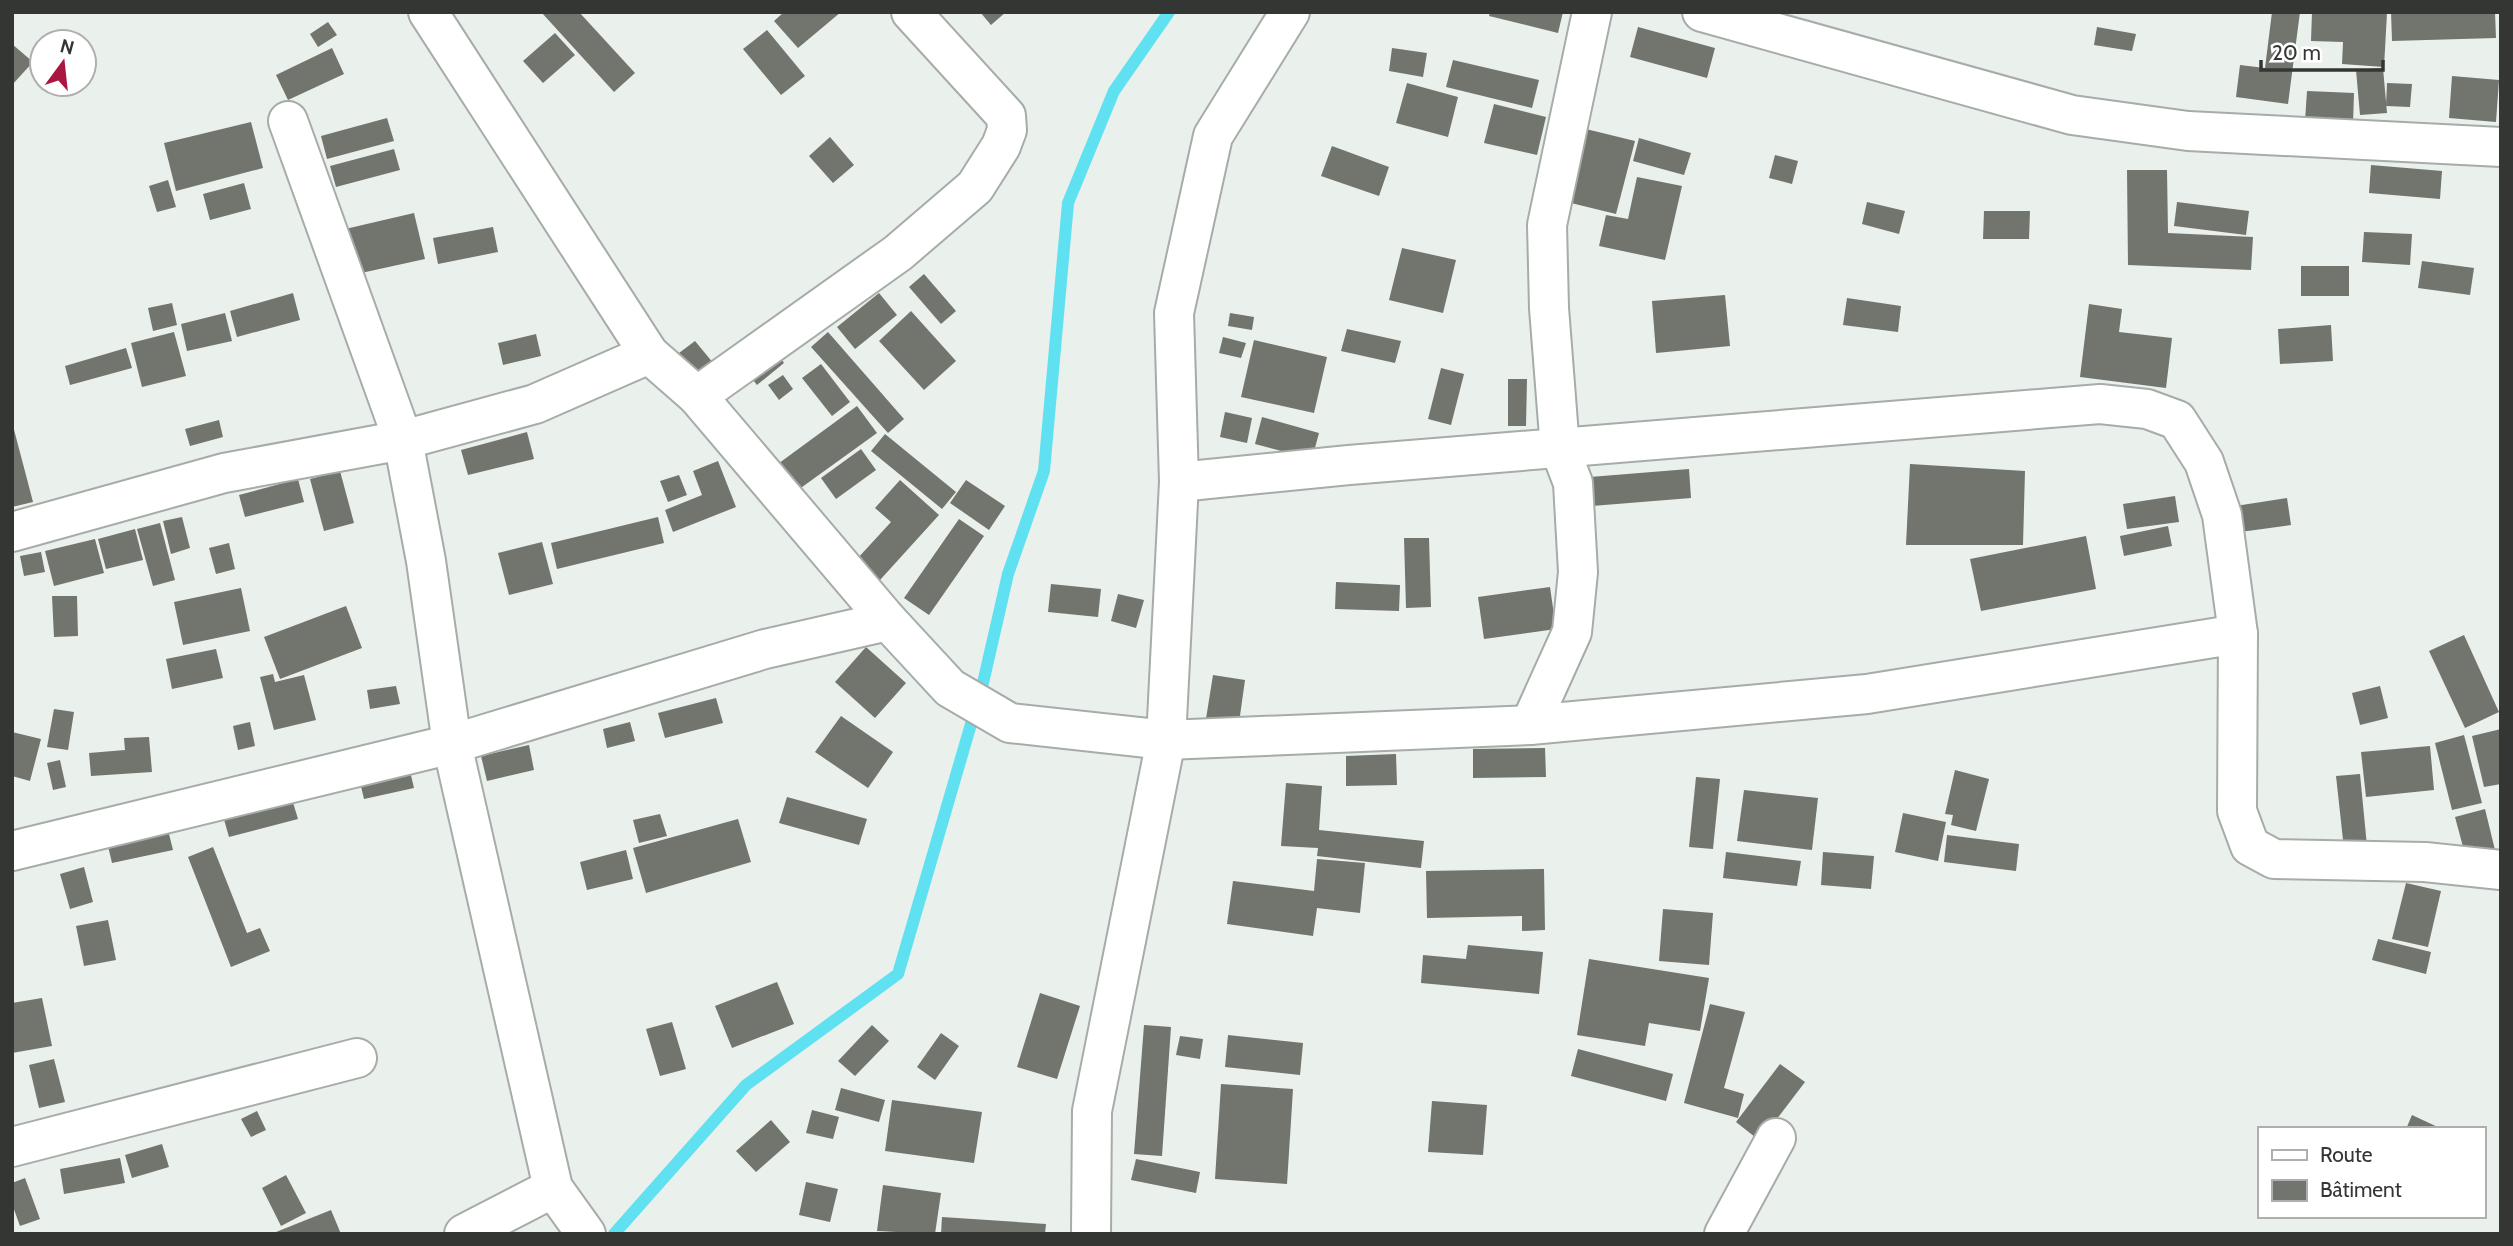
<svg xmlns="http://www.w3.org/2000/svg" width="2513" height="1246" viewBox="0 0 2513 1246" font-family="Cabin,sans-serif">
  <rect width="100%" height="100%" fill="#eaf0eb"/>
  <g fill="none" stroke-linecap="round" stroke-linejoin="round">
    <polyline stroke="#5fe1f1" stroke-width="12" points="614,1234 746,1085 898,974 983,683 1008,574 1044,471 1068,203 1114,91 1169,12"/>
  </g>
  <g fill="#72746e">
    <polygon points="544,12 579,12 635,73 614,92 542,13"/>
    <polygon points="784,12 841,12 798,48 774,21"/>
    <polygon points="980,12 1006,12 991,25"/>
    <polygon points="1490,12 1563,12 1558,33 1489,16"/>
    <polygon points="2272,12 2300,12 2288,104 2236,97 2240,65 2265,68"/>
    <polygon points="2312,12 2387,13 2384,67 2342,64 2343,42 2311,41"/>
    <polygon points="2391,12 2495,12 2496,38 2392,41"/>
    <polygon points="328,22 337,35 318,47 310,34"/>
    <polygon points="1638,27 1715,48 1707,78 1630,57"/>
    <polygon points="2097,27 2136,34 2132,51 2094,45"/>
    <polygon points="767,30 805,76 781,95 743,49"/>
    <polygon points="555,33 575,55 543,83 523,61"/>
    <polygon points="12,44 33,62 12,85"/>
    <polygon points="332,48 344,74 288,100 276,75"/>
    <polygon points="1392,48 1427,53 1423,77 1389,71"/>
    <polygon points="1453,60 1539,80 1532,108 1446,87"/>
    <polygon points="2383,68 2387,113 2360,115 2356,70"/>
    <polygon points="2452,76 2499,80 2496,122 2449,118"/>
    <polygon points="1407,83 1458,97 1448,137 1396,123"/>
    <polygon points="2387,83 2412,84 2410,107 2386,106"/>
    <polygon points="2307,91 2354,93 2353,124 2305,121"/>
    <polygon points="1494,104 1546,117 1537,155 1484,143"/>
    <polygon points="387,118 394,141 327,159 321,136"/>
    <polygon points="251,122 263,168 176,191 164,143"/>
    <polygon points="1586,129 1635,141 1616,214 1567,202"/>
    <polygon points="830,137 854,165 833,183 809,156"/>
    <polygon points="1639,138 1691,153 1684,175 1633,161"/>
    <polygon points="1332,146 1389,167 1379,196 1321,176"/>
    <polygon points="394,149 400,170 336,187 330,166"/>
    <polygon points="1775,155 1798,161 1792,184 1769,178"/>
    <polygon points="2371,165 2442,171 2440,199 2369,193"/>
    <polygon points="2127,170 2167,170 2168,233 2253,237 2251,270 2128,265"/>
    <polygon points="1637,177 1682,186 1665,260 1599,246 1606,215 1628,219"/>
    <polygon points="168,180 176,207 157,212 149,186"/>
    <polygon points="244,183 251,209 210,220 203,194"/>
    <polygon points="1867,202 1905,211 1899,234 1862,224"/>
    <polygon points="2177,202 2249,211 2246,235 2174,226"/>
    <polygon points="1984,211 2030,211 2029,239 1983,239"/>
    <polygon points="414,213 425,259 352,275 341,230"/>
    <polygon points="493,227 498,252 438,264 433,238"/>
    <polygon points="2364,232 2412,234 2410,265 2362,262"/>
    <polygon points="1402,248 1456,260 1443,313 1389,300"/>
    <polygon points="2422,261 2474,268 2470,295 2418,288"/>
    <rect x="2301" y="266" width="48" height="30"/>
    <polygon points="924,274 956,311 941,324 909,287"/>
    <polygon points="293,293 300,320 237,337 230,311"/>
    <polygon points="879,293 897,315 855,349 837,327"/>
    <polygon points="1725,295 1730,346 1656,353 1652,301"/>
    <polygon points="1847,298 1901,306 1898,332 1843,325"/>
    <polygon points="172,303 177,325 153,331 148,308"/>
    <polygon points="2089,304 2122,309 2119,332 2172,338 2166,388 2080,377"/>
    <polygon points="911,311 956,361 924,390 879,341"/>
    <polygon points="225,313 232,341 187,351 181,324"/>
    <polygon points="1230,313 1254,317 1252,330 1228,326"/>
    <polygon points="2331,325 2333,361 2280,364 2278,329"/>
    <polygon points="1347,329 1401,341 1395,363 1341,351"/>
    <polygon points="174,332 186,376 142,387 131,343"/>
    <polygon points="828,332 904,419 888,433 811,347"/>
    <polygon points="536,334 541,356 503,365 498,343"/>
    <polygon points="1223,337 1246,343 1241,358 1219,353"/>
    <polygon points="1254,340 1327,357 1314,413 1241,397"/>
    <polygon points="695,341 714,364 694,380 675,356"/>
    <polygon points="126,348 132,368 70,385 65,366"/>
    <polygon points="774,349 784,363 757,385 746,371"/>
    <polygon points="821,364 850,402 832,416 802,378"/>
    <polygon points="1441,368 1464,374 1451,425 1428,419"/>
    <polygon points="783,375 793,389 779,400 768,385"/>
    <polygon points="1508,379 1527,379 1526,426 1508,426"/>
    <polygon points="857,406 877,433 791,495 771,469"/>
    <polygon points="1225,412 1252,418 1247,443 1220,437"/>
    <polygon points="1262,417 1319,433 1312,459 1255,444"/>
    <polygon points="219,420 223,437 190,446 185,429"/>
    <polygon points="12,422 33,502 12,507"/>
    <polygon points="527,432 534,459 468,475 461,450"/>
    <polygon points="885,434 956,492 942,509 871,451"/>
    <polygon points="861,449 876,470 836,499 821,478"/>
    <polygon points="718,461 736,507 673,532 665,510 702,495 693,471"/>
    <polygon points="1910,464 2025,471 2023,545 1906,545"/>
    <polygon points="1689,469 1691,498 1592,506 1590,477"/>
    <polygon points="340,471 354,523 324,531 310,479"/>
    <polygon points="679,475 687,495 668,502 660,481"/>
    <polygon points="298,479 304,502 245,517 239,495"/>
    <polygon points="900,480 939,515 880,580 857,559 891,522 875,508"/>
    <polygon points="966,480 1005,506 989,530 950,503"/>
    <polygon points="2175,496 2179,522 2127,529 2123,504"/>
    <polygon points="2287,498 2291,525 2233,533 2229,507"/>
    <polygon points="182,517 190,548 171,554 163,521"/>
    <polygon points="658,517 664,543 557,569 551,543"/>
    <polygon points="959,519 984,536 929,615 904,598"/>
    <polygon points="160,523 175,580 153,586 137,529"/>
    <polygon points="2168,526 2172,546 2124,556 2120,536"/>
    <polygon points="135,529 143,560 106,569 98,539"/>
    <polygon points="2086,536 2096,589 1981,611 1970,559"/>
    <polygon points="1404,538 1429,538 1431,607 1406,608"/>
    <polygon points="95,539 104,573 54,586 45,551"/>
    <polygon points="542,542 553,584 509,595 498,553"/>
    <polygon points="229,543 235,569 216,574 209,548"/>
    <polygon points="41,552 45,572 24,576 20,556"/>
    <polygon points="1336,582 1400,585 1399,611 1335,609"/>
    <polygon points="1051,584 1101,589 1098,617 1048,612"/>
    <polygon points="1550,587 1556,629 1484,639 1478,597"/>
    <polygon points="241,588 250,631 183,645 174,602"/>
    <polygon points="1118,594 1144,600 1136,628 1111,621"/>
    <polygon points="52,596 77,596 78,636 54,637"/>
    <polygon points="346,606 362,648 280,679 264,637"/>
    <polygon points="2464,635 2499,712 2465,728 2429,651"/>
    <polygon points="866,647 906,683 875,718 835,682"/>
    <polygon points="216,649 223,678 172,689 166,659"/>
    <polygon points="273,674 275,682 304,675 316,720 274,730 260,677"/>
    <polygon points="1213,675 1245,680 1238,730 1205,725"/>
    <polygon points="396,686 400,704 370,709 367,690"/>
    <polygon points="2380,686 2388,718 2360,725 2352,693"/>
    <polygon points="716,698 723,723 665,738 658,713"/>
    <polygon points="54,709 74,712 68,750 47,747"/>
    <polygon points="841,716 893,752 868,788 815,752"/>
    <polygon points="250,722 255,746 238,750 233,726"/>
    <polygon points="630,722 635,741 607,748 603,729"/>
    <polygon points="2501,729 2501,784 2484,787 2472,736"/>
    <polygon points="12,732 41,739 30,781 12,776"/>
    <polygon points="2464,735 2482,803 2452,810 2435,743"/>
    <polygon points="149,737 152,772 91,776 89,753 125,750 124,738"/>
    <polygon points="529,745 534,770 487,781 481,756"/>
    <polygon points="2430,746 2434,790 2366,797 2361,752"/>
    <polygon points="1545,748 1546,777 1473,778 1473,749"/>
    <polygon points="1396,754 1397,785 1346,786 1346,756"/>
    <polygon points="60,760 66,787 53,790 47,763"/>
    <polygon points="409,767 414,788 364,799 359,778"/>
    <polygon points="1955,770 1989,779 1976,831 1951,825 1953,815 1945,814"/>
    <polygon points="2360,774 2367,846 2344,849 2336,776"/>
    <polygon points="1696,777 1720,779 1713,849 1689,847"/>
    <polygon points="1286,783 1322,786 1319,830 1424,841 1421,868 1317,856 1318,848 1281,846"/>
    <polygon points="1744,790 1818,798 1812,850 1737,841"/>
    <polygon points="291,796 298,819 229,837 223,816"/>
    <polygon points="787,797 867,819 859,845 779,823"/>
    <polygon points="2485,809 2495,850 2466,858 2455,817"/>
    <polygon points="1903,813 1946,822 1938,861 1895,852"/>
    <polygon points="660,814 667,836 639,843 633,820"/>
    <polygon points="738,819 751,862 646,893 633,848"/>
    <polygon points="168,830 173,850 112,863 107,842"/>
    <polygon points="1947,835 2019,844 2016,871 1944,862"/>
    <polygon points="213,847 247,933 260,928 270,951 231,967 188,857"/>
    <polygon points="626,850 633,879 587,890 580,862"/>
    <polygon points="1726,852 1801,861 1797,886 1723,878"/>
    <polygon points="1823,852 1874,856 1871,889 1821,885"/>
    <polygon points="1317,859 1365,863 1360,913 1317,908 1313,936 1227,924 1233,881 1314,891"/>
    <polygon points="84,867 93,902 70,909 60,874"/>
    <polygon points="1544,869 1545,930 1522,931 1522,916 1427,918 1426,871"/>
    <polygon points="2406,883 2441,891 2428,947 2392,939"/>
    <polygon points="1663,909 1713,913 1709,965 1659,961"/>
    <polygon points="108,920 116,960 84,966 76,926"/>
    <polygon points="2378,939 2431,952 2426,974 2372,960"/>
    <polygon points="1468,945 1543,952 1539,994 1421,983 1423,955 1466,959"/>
    <polygon points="1589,959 1709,978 1700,1031 1649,1023 1645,1046 1577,1035"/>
    <polygon points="777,982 794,1024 732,1048 715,1006"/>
    <polygon points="1040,993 1080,1006 1057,1079 1017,1067"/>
    <polygon points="42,998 52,1046 12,1053 12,1003"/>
    <polygon points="1710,1004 1745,1012 1724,1088 1744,1094 1738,1118 1684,1103"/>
    <polygon points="672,1022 686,1069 660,1076 646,1029"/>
    <polygon points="872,1025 889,1041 855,1076 838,1061"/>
    <polygon points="1144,1025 1171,1027 1162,1156 1134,1154"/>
    <polygon points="941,1033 959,1046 935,1080 917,1067"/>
    <polygon points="1228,1035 1303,1043 1300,1075 1225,1067"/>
    <polygon points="1180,1036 1203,1039 1200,1059 1176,1055"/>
    <polygon points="1578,1049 1673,1074 1666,1101 1571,1076"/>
    <polygon points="54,1059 65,1102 39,1108 29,1065"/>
    <polygon points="1780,1064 1805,1082 1760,1141 1736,1122"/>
    <polygon points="1221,1084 1293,1089 1287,1184 1215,1179"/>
    <polygon points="841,1088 885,1100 879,1122 835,1110"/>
    <polygon points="892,1100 982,1112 974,1163 885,1151"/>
    <polygon points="1432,1101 1487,1105 1483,1155 1428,1152"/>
    <polygon points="812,1110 839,1117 833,1139 806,1133"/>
    <polygon points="257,1111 266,1130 251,1137 241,1119"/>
    <polygon points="2412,1115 2442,1129 2406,1129"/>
    <polygon points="771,1120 790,1142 756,1172 736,1151"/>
    <polygon points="162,1144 169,1167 132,1178 125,1155"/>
    <polygon points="120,1158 125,1183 64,1194 60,1169"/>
    <polygon points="1136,1159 1200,1172 1196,1193 1131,1180"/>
    <polygon points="286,1175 306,1213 281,1226 262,1188"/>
    <polygon points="25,1178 40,1219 20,1226 12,1204 12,1183"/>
    <polygon points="806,1182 838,1189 830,1222 799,1215"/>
    <polygon points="883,1185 941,1193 935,1234 877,1231"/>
    <polygon points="331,1210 341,1234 271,1234"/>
    <polygon points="942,1217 1046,1224 1045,1234 941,1234"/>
  </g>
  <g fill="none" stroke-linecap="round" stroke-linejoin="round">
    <defs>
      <g id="minor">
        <polyline points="428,12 649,354 697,396 888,621"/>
        <polyline points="1702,12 2072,115 2188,131 2501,147"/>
        <polyline points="697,396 898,253 975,187 1001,146 1007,130 1006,116 911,12"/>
        <polyline points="1179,482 1349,465 2100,404 2147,409 2177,420 2204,462 2222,515 2238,634 2237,811 2250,846 2274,859 2425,862 2501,870"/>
        <polyline points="12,532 224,473 403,440 288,121"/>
        <polyline points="1530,725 1572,632 1578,572 1573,483 1560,449 1549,308 1547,225 1592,12"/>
        <polyline points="12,851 452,744 765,649 888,621 950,688 1010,723 1166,740 1530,725 1867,694 2238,634"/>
        <polyline points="12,1147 357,1058"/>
        <polyline points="464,1234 553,1188"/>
        <polyline points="586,1234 553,1188 452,744 426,561 403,440 535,404 649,354"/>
        <polyline points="1091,1234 1092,1111 1166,740 1179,482 1174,313 1213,136 1290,12"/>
        <polyline points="1724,1234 1776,1138"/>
      </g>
    </defs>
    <use href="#minor" stroke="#a6aca7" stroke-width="42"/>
    <use href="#minor" stroke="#fff" stroke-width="38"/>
  </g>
  <rect width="2513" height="1246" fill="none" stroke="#343634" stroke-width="28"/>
  <rect x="2258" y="1127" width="228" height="91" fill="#ffffff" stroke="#aeafae" stroke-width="2"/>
  <rect x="2272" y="1150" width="35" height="10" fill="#ffffff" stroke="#aeafae" stroke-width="2"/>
  <text x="2320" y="1162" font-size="21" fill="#343634">Route</text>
  <rect x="2272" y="1180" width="35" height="21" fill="#72746e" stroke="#aeafae" stroke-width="2"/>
  <text x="2320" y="1197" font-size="21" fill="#343634">Bâtiment</text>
  <g transform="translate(63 63) rotate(15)"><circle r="33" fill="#ffffff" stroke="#aeafae" stroke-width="2"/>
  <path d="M0-5L12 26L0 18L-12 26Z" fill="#ab1541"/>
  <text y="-10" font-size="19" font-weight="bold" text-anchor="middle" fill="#343634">N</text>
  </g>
  <path d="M2261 60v10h122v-10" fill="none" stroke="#343634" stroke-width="3.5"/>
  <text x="2272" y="60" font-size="21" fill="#343634" stroke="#ffffff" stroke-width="5" paint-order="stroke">20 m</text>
</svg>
